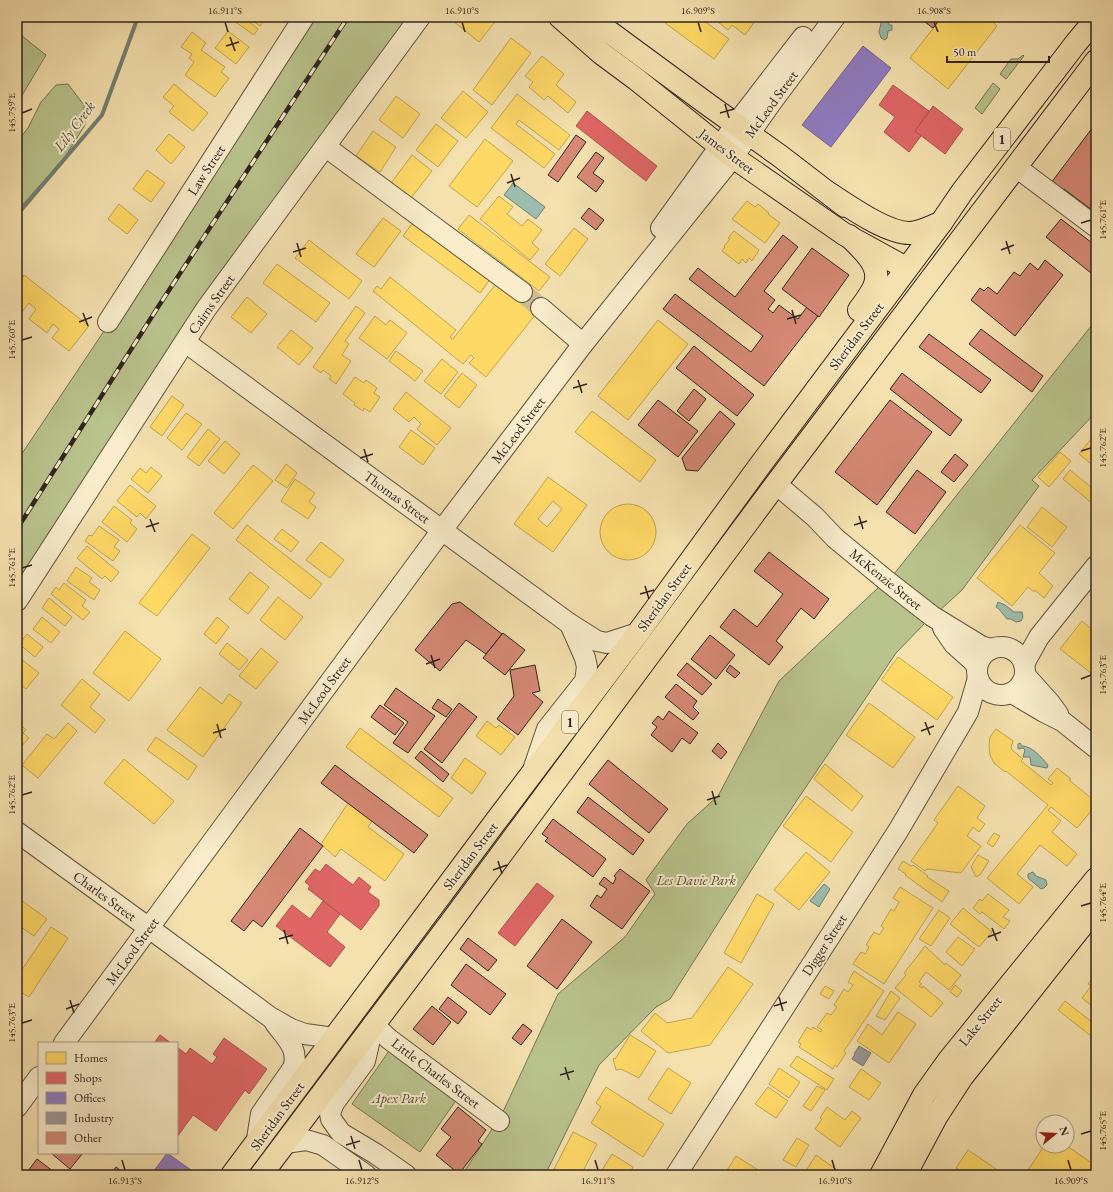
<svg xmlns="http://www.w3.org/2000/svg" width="1113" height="1192" viewBox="0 0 1113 1192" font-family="'EB Garamond',serif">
  <rect width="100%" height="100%" fill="#f4e1ae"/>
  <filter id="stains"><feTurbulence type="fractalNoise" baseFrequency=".005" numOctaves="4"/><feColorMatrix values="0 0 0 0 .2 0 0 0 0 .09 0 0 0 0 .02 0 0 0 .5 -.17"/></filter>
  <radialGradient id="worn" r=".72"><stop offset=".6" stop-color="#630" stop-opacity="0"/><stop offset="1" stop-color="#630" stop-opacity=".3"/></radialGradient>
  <g fill="#b9c38c" stroke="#747455">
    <polygon points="310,17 411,17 17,584 17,461 102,334"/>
    <polygon points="17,32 46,55 17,104"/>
    <polygon points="1023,55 1024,56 1006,79 1000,74 1011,59 1018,59"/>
    <polygon points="993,83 1000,89 982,114 975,108"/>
    <polygon points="68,84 84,105 85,125 65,157 17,211 17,142 28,128 41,102 56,85"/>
    <polygon points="1096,320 1096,412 1032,480 1039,486 962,590 939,611 894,574"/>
    <polygon points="879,587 925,623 896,653 773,836 670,999 656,1007 599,1065 545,1175 462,1175 502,1114 558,994 625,937 655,894 646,880 687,824 718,796 779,681"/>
    <polygon points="389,1051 457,1099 420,1152 352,1104"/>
  </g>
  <g fill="#9cbdae" stroke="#718074">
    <polygon points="888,17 889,25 892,25 892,30 888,31 887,38 885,40 881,38 879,32 882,19"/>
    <polygon points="513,183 545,207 536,219 504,195"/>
    <polygon points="998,602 1005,605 1014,612 1022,612 1023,617 1021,621 1016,622 1011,619 1007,619 999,609 996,607"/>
    <path d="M 1020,743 L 1022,746 C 1032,746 1041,757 1048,765 L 1047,768 L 1031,765 L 1030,757 L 1023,757 L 1025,750 L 1023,748 L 1018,749 L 1018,744 Z"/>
    <polygon points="1033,872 1036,876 1046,880 1047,885 1044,888 1041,889 1028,878 1028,874"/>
    <polygon points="824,884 830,889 819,907 810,901"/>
  </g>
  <g fill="#ffd966" stroke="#c1a350" fill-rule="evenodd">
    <polygon points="237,17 243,17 258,29 254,35 234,21"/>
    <polygon points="248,17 267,17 260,26"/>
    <polygon points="448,17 499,17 479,42"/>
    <polygon points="657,17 699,17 729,39 714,59"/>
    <polygon points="712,17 728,18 729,17 758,17 745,35 732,25 728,30"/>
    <polygon points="942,17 990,17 989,19 997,26 948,89 910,58"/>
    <polygon points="228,31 249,47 236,64 215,48"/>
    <polygon points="192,32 206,43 201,50 225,67 221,72 229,78 215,97 185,75 194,62 189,58 192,54 181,47"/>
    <polygon points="511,38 531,53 492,105 473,90"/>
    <polygon points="542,56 564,74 556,85 576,102 568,113 548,96 544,100 529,87 533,82 525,76"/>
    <polygon points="174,84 208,113 193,131 169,112 174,106 163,97"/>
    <polygon points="463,91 488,112 466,138 441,118"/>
    <polygon points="517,94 570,135 559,150 519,120 516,124 555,154 544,168 491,128"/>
    <polygon points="396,96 420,114 403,138 379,120"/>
    <polygon points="436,124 458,141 438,167 416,150"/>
    <polygon points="373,131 396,147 380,172 356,156"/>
    <polygon points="169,134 185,147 171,164 156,150"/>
    <polygon points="485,139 513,161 477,207 449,186"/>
    <polygon points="412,155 432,171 411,198 391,183"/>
    <polygon points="147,170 165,183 151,202 133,189"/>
    <polygon points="499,196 513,207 507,214 522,226 528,219 542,230 532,243 539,249 530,260 480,219"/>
    <polygon points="747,201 755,207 758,204 769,213 768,214 780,223 765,243 732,219"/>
    <polygon points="119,204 138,220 127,234 108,219"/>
    <polygon points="469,215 550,277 539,291 458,229"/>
    <polygon points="417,217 494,274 480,293 403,236"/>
    <polygon points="383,218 401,231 374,267 356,254"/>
    <polygon points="574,228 588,239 560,276 545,264"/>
    <polygon points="734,231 759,250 752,261 749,258 746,263 742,259 739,264 722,251 725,247 724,246 730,239 728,238"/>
    <polygon points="309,240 362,281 349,299 295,258"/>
    <polygon points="277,264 330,303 316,322 263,283"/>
    <polygon points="24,275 89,326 69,351 52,338 59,329 53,324 47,333 29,319 36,309 29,303 21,313 17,310 17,284"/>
    <polygon points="390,277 456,330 450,337 453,339 499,280 524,290 543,305 486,377 469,363 474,358 471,355 463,364 373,291 377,286 381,289"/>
    <polygon points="247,297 267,314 251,333 231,317"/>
    <polygon points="356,306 365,313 345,341 349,344 342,355 351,361 336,384 329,379 331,376 323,370 321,373 313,367"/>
    <polygon points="375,316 386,325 390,320 407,333 387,359 359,338"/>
    <polygon points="658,320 688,344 628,420 598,396"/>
    <polygon points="291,330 313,348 299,365 277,347"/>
    <polygon points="396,351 423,371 415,381 389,361"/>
    <polygon points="442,359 458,372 441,394 424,381"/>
    <polygon points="462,373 477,385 459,408 444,396"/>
    <polygon points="355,377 364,383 366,380 377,388 374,393 380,397 370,412 364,408 363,411 354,405 355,403 343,394"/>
    <polygon points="406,392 451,428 437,445 417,429 421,424 414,417 409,422 393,409"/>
    <polygon points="172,396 184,405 162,436 150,427"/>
    <polygon points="592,411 656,460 640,482 575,432"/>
    <polygon points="186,413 202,424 182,450 167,438"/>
    <polygon points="208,429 220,439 199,466 187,457"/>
    <polygon points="411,430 435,448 423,465 399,447"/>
    <polygon points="1096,433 1096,468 1079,454"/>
    <polygon points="225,441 240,454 224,474 208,461"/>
    <polygon points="1060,452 1071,461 1049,487 1038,477"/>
    <polygon points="286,464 297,473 287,488 275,480"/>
    <polygon points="253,465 273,481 233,529 214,513"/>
    <polygon points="151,467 162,476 148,493 131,479 140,468 146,473"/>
    <polygon points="1070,470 1096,491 1096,502 1094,505 1063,479"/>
    <path d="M 548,477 L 587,505 L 553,552 L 514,524 ZM 553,501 L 562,509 L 547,527 L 538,519 Z"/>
    <polygon points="295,479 315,493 309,502 316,507 308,519 281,501"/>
    <polygon points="130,485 156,506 146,519 140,513 137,517 117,501"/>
    <circle cx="628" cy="532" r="28"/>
    <polygon points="114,506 132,520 130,523 137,529 127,542 102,522"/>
    <polygon points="1042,507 1067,527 1052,547 1027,527"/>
    <polygon points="247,525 322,584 310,599 236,540"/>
    <polygon points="1020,525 1055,553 1039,573 1053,586 1044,598 1035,590 1034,592 1028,587 1012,606 977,578"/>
    <polygon points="99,526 119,540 114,547 120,551 113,561 85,541 89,535 92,536"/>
    <polygon points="282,529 299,542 291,552 274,539"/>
    <polygon points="192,534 210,548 157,616 139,603"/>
    <polygon points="321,542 344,560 330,578 306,560"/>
    <polygon points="87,546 119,572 111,582 105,576 102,579 77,558"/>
    <polygon points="76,567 92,578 89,582 100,590 94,600 67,581"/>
    <polygon points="250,572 269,587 248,614 229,599"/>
    <polygon points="64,583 86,600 82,606 90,612 83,620 51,594 56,587 59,590"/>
    <polygon points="278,597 303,617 285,640 260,620"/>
    <polygon points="49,598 72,617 65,626 42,608"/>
    <polygon points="42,617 60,632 51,643 33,629"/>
    <polygon points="217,617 229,627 216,644 204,634"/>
    <polygon points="1082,621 1096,633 1096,667 1091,673 1060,649"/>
    <polygon points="125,631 161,659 129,701 93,673"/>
    <polygon points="27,634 43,647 35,657 19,644"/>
    <polygon points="227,643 248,660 239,670 219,654"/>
    <polygon points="261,648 278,662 256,689 239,676"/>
    <polygon points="17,656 39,673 26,689 17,682"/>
    <polygon points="898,657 953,697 937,720 881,680"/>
    <polygon points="82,679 100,694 90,707 105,720 95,733 61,705"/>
    <polygon points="200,687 222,704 229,694 242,703 203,757 167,730"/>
    <polygon points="869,703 915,737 893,768 846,735"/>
    <polygon points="487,721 496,728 499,725 515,737 501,755 476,736"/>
    <polygon points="18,723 26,730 23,733 29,738 17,751 17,724"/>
    <polygon points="68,723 77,731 38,778 22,765 47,734 54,739"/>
    <polygon points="360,728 453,798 439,817 346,747"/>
    <polygon points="996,729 1013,741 1011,747 1012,750 1023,759 1021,761 1051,785 1053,783 1048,779 1057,768 1071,779 1069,780 1096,802 1096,805 1077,828 1051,807 1048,810 1061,821 1052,832 1077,854 1067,866 1040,845 1017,874 1033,887 1019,904 987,878 1048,805 1006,771 1005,772 994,763 990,755 989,746 990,737"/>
    <polygon points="156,737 197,766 188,780 147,750"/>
    <polygon points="465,758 486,773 472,794 451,778"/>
    <polygon points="124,759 174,801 154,824 104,783"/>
    <polygon points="825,764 863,796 852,811 814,779"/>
    <polygon points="958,786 985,806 977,818 985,824 979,832 973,827 967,836 981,846 961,873 927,869 925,871 911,861 938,823 934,820"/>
    <polygon points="806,796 853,832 831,862 783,826"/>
    <polygon points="348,803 372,821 368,827 404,854 385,881 341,849 335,857 321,844"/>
    <polygon points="994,833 1000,836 993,847 987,843"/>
    <polygon points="806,852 830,872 799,910 774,890"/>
    <polygon points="978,855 989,861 980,875 976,877 971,867"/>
    <polygon points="903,861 911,866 913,865 928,876 927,877 949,891 942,902 905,875 906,874 898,869"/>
    <polygon points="900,887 933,908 884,984 853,964 861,952 865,954 869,947 866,945 874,932 879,935 884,928 881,926 891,909 894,911 899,902 893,898"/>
    <polygon points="757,894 774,904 741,963 724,953"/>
    <polygon points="988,894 1009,910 1003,917 1010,921 1004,929 982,912 980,914 973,908 980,899 982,901"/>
    <polygon points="17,897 47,919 34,936 17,924"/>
    <polygon points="963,908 992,932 979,947 950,924"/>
    <polygon points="939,910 950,918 931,946 919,939"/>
    <polygon points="51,927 68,938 29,997 17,990 17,977"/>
    <polygon points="958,937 975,949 962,966 946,952"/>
    <polygon points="925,946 945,965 946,963 961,975 949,990 926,972 919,982 922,984 919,986 922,988 923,986 943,1003 931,1017 895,988 906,975 904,973 912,963"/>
    <polygon points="728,967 753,984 710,1045 668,1053 641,1031 655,1013 667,1023 692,1018"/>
    <polygon points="854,971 884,991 844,1051 846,1053 837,1067 835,1065 833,1069 799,1047 801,1044 798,1042 807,1027 811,1030 813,1027 821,1032 822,1030 817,1027 827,1013 831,1015 837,1007 834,1005 844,989 848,992 853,985 848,982"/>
    <polygon points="1092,979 1096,981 1096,1009 1082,998 1091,986 1088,984"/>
    <polygon points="955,985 962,991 957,997 950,992"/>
    <polygon points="825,986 834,991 829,999 820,994"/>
    <polygon points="891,991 900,998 885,1020 876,1016"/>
    <polygon points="1065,1001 1096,1025 1096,1040 1058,1010"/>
    <polygon points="898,1012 916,1024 889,1063 857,1041 868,1024 882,1035"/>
    <polygon points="630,1035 656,1051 639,1078 621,1069 616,1070 613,1059 616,1058"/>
    <polygon points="797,1056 834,1079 827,1090 790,1066"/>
    <polygon points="668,1068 691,1083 671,1114 648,1099"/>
    <polygon points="779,1068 800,1082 789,1098 769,1084"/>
    <polygon points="861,1069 881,1083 869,1100 849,1087"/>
    <polygon points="817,1086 825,1090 811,1111 803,1106"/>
    <polygon points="606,1087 664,1124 643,1157 591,1123 601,1107 596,1103"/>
    <polygon points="768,1087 788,1101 776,1118 755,1104"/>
    <polygon points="827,1107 845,1120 852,1111 861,1118 840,1147 815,1129 822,1119 820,1118"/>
    <polygon points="573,1132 597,1144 581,1175 551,1175"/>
    <polygon points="797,1138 809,1145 796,1167 783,1160"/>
    <polygon points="1044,1146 1067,1146 1096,1166 1096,1175 1025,1175"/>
    <polygon points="968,1150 1005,1175 967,1175 956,1168"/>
    <polygon points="612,1154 633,1167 629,1175 599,1175"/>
    <polygon points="816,1155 837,1170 834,1175 803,1175"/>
    <polygon points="736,1156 758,1170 755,1175 724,1175"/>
  </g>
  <g fill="#e06666" stroke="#ab5250">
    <polygon points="893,85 929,111 915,131 921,136 909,152 884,132 895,117 879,105"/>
    <polygon points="933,106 963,129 945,154 915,131"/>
    <polygon points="587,111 657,166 646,181 576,126"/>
    <polygon points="326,864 353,885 359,877 371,887 368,892 379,900 379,906 361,930 308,889 310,886 305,882 315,869 320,872"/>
    <polygon points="537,883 554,896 515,946 498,933"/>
    <polygon points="323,901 340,914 327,932 345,947 330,967 276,926 292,905 310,919"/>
    <polygon points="160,1035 171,1043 154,1043"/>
    <polygon points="224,1038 267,1069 249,1094 245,1090 216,1131 193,1115 177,1137 177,1047 186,1054 190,1048 212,1064 217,1057 213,1054"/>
  </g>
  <g fill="#8e7cc3" stroke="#726292">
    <polygon points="863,46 891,68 831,147 802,125"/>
    <polygon points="167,1153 191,1170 187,1175 151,1175"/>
  </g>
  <polygon fill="#999" stroke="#7a7674" points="859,1046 871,1053 863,1066 852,1059 855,1054 854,1054"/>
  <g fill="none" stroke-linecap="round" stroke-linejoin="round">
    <polyline stroke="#718074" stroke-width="4" points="17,215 102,115 138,17"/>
  </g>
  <g fill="#d68975" stroke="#30241e">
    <polygon points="918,17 942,17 933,28"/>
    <polygon points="1096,123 1096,213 1064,189 1062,192 1051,183"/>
    <polygon points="576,135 586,142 558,182 548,175"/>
    <polygon points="596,152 604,158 593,173 604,181 596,192 577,177"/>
    <polygon points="589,208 604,220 596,230 581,218"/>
    <polygon points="1061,219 1096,246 1096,277 1046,237"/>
    <polygon points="783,235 798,247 764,291 775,300 768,309 773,313 779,305 798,319 807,307 818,316 764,386 663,309 675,294 751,352 763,336 689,279 698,268 735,297"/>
    <polygon points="812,248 849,275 819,317 782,289"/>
    <polygon points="1045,260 1063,275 1015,336 971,300 980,288 984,291 988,287 997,294 1014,272 1020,276 1030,263 1038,270"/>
    <polygon points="981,329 1043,376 1032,392 969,344"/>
    <polygon points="929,334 991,380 981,393 919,347"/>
    <polygon points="694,346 754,395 737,416 676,368"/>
    <polygon points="902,373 962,420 950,436 890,389"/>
    <polygon points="694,389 706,399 689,421 677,411"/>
    <polygon points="658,400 698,431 678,457 638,425"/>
    <polygon points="890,400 932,432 877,505 835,472"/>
    <polygon points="720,411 735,424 698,471 686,470 682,458"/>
    <polygon points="955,454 968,465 954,482 941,472"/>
    <polygon points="917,470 946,492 915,534 886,512"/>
    <polygon points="769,552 829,599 814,619 801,608 776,641 783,647 769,665 720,627 734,609 757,627 783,594 754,571"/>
    <polygon points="460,602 502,634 486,654 466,640 440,671 415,650 452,604"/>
    <polygon points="503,633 525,650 505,675 483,658"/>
    <polygon points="710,635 735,655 716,679 691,659"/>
    <polygon points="687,663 712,684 702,695 677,675"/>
    <polygon points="535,665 540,691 532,693 543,702 518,735 497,719 514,696 510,670"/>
    <polygon points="730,665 740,673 735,678 726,671"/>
    <polygon points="676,684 697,701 693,707 699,713 693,720 665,697"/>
    <polygon points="396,688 435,716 408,753 393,743 408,722 384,705"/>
    <polygon points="438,699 452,709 446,717 432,708"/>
    <polygon points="459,703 477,717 442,763 424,749"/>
    <polygon points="380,705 404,723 395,735 371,717"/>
    <polygon points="669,711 698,733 690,744 682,738 672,752 651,735 657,727 652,723 658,716 663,720"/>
    <polygon points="718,743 727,752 721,759 712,751"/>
    <polygon points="421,751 449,774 443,782 415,758"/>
    <polygon points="608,760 668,809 649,833 589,784"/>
    <polygon points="335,765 428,835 414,853 321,783"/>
    <polygon points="588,797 644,840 633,855 577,812"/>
    <polygon points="553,819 606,859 593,877 545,841 548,838 542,834"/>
    <polygon points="300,828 323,846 262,927 253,920 244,931 231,921"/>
    <polygon points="620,869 650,891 622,929 590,906 597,895 601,898 607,889 599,884 604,877 613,884 616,878 614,876"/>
    <polygon points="562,919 592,942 557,989 527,966"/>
    <polygon points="468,938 497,960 488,971 460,949"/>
    <polygon points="466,964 506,994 490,1015 451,985"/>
    <polygon points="448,997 467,1012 458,1024 439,1009"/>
    <polygon points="432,1006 451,1022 433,1045 413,1029"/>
    <polygon points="523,1024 532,1031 521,1045 512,1038"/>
    <polygon points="458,1107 486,1130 478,1141 482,1144 459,1174 436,1155 451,1137 441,1129"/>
    <polygon points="51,1153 83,1153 70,1169"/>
    <polygon points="37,1159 58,1175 25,1175"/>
    <polygon points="116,1167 126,1175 110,1175"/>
  </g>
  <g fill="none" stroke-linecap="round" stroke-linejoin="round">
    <polyline stroke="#cdbb91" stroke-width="20" stroke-dasharray="20 10" stroke-linecap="butt" points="522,292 541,308"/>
    <defs>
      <g id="minor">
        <polyline points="326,147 522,292"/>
        <polyline points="1016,167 1096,227"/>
        <polyline points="661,228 736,124 803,37"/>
        <polyline points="541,308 583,344"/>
        <polyline points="108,322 304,17"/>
        <polyline points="185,342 570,624 597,641 607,643 638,633"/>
        <polyline points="776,484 815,517 835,538 887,581 932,616 981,646 991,649"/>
        <polyline points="17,601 206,309 420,17"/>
        <polyline points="943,628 954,644 973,661 977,667"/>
        <circle cx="1001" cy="671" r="24"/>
        <polyline points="1024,664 1039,637 1096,566"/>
        <polyline points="1025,675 1050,703 1058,714"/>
        <polyline points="1012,693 1044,712 1062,721 1096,748"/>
        <polyline points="534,767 547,729 585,681 587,667 585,658 570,624"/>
        <polyline points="17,832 149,928 270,1017 291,1029 305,1034 334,1038"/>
        <polyline points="373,1024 389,1039 499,1121"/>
        <polyline points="373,1026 365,1061 334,1103 330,1113 331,1119 341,1133 376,1154 406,1175"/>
        <polyline points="64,1043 442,530 583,344 733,157 771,103 835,17"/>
        <polyline points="17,1107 39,1077"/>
        <polyline points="285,1143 306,1140 323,1145 366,1175"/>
        <path d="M 256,1145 L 261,1114 L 293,1068 C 300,1049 285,1037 275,1023"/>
        <polyline points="676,1175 898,831 968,712 978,678"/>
      </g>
      <g id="major">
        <polyline points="560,17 601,53 636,79 733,157 844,234 906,268"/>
        <polyline points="589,17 710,106 780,156 845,206"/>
        <polyline points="881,1175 924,1095 949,1060 1096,879"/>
        <polyline points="905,1175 936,1117 962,1077 1096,908"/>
      </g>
      <g id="highway">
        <path d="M 830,194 C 850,207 888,234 911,233 C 921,232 932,226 941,223"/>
        <path d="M 849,236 C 862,250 885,267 873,289 C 869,297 864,303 859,310"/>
        <polyline points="232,1175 493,825 638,633 758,468 941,223 962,192 1076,43 1096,19"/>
        <polyline points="261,1175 454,918 776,484 1096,61"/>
      </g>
    </defs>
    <use href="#minor" stroke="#615342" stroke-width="22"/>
    <use href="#major" stroke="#30241e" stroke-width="24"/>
    <use href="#highway" stroke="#30241e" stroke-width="24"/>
    <use href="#minor" stroke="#f8ecca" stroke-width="20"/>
    <use href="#major" stroke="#f4e1ae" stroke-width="22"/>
    <use href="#highway" stroke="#f4e1ae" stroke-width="22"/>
    <defs>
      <polyline id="rail" points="17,529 158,307 348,17"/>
    </defs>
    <use href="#rail" stroke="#30241e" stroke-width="4.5"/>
    <use href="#rail" stroke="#f8ecca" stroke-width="3" stroke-dasharray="9" stroke-linecap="butt"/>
  </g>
  <path fill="none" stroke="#30241e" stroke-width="1.5" d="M 225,22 L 228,32M 462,22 L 465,32M 698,22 L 701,32M 934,22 L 938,32M 230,37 L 235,51M 226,46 L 239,42M 725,104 L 729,118M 22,113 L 32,109M 720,113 L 734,109M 511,174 L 515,187M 507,183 L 520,178M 1081,223 L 1091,220M 1006,241 L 1010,254M 297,243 L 301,257M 1001,250 L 1014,245M 293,252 L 306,248M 792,310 L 796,324M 83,313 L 88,326M 787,319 L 801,315M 79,322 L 92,317M 22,340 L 32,337M 578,380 L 582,393M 573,388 L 587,384M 364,449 L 368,462M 1081,451 L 1091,448M 360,458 L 373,454M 859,516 L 863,529M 150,519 L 155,532M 854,525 L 867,521M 146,527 L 159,523M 22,568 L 32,565M 645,586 L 649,599M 640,594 L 654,590M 431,655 L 435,668M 426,664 L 440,659M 1081,679 L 1091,675M 925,722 L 930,735M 217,724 L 221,738M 921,731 L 934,726M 213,733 L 226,729M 712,791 L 716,805M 22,795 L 32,792M 707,800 L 720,796M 498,861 L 502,874M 493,870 L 507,865M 1081,906 L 1091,903M 992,928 L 997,941M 284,930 L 288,944M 988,937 L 1001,932M 279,939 L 293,935M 779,997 L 783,1011M 70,1000 L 74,1013M 774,1006 L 787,1002M 66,1009 L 79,1004M 22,1023 L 32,1020M 565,1067 L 569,1080M 560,1075 L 574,1071M 1081,1134 L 1091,1131M 351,1136 L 355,1149M 346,1145 L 360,1141M 122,1160 L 125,1170M 359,1160 L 362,1170M 595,1160 L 598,1170M 832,1160 L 835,1170M 1068,1160 L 1071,1170"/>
  <g text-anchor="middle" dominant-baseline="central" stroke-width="4" stroke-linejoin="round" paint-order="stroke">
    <g fill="#f8ecca" stroke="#6c6052" stroke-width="1">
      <rect x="994" y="128" width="16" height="22" rx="3"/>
      <rect x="562" y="711" width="16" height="22" rx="3"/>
    </g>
    <g font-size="13" font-weight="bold" fill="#30241e">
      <text x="1002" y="139">1</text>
      <text x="570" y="722">1</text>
    </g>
    <g font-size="14" fill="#30241e" stroke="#f8ecca">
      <text transform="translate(771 104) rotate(-54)">McLeod Street</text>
      <text transform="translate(727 151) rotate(37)">James Street</text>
      <text transform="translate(206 170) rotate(-57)">Law Street</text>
      <text transform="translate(211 304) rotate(-55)">Cairns Street</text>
      <text transform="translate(856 336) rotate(-53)">Sheridan Street</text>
      <text transform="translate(518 430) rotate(-53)">McLeod Street</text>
      <text transform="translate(397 497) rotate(36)">Thomas Street</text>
      <text transform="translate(886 579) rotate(39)">McKenzie Street</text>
      <text transform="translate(664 597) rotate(-54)">Sheridan Street</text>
      <text transform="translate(324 690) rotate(-54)">McLeod Street</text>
      <text transform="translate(470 856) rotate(-53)">Sheridan Street</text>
      <text transform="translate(105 896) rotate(36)">Charles Street</text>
      <text transform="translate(824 945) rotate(-57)">Digger Street</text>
      <text transform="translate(132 951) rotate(-54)">McLeod Street</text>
      <text transform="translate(980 1021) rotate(-51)">Lake Street</text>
      <text transform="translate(436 1073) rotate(37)">Little Charles Street</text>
      <text transform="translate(277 1116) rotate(-54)">Sheridan Street</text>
    </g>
    <g font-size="14" font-style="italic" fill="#524c3a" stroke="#f8ecca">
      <text x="696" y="880">Les Davie Park</text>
      <text x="399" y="1098">Apex Park</text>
    </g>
    <g font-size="15" font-style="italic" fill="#505249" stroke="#f8ecca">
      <text transform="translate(74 126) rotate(-53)">Lily Creek</text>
    </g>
  </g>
  <rect width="1113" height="1192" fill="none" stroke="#f4e1ae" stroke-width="44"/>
  <rect x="38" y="1042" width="140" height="112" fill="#f8ecca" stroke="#a89c85"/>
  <rect x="46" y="1052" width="20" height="12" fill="#ffd966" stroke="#a89c85"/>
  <text x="74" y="1062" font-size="12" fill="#30241e">Homes</text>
  <rect x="46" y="1072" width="20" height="12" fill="#e06666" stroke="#a89c85"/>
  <text x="74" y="1082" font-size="12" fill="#30241e">Shops</text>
  <rect x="46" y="1092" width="20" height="12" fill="#8e7cc3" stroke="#a89c85"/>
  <text x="74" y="1102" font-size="12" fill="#30241e">Offices</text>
  <rect x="46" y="1112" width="20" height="12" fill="#999999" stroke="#a89c85"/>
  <text x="74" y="1122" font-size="12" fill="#30241e">Industry</text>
  <rect x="46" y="1132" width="20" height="12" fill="#d68975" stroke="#a89c85"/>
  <text x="74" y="1142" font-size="12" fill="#30241e">Other</text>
  <g transform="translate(1055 1134) rotate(72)"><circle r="19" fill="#f8ecca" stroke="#a89c85"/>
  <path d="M0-3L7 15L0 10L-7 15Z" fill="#8f2418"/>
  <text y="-6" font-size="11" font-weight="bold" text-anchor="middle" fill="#30241e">N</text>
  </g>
  <path d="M947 56v6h102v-6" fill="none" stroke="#30241e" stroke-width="2"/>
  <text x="953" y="56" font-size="12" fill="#30241e" stroke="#f8ecca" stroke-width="3" paint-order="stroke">50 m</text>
  <rect x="22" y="22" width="1069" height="1148" fill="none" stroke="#30241e" stroke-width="1.5"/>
  <g font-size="10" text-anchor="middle" fill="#30241e">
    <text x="225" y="14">16.911°S</text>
    <text x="462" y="14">16.910°S</text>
    <text x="698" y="14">16.909°S</text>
    <text x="934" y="14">16.908°S</text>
    <text transform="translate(11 113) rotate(-90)" y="4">145.759°E</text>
    <text transform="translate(1102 220) rotate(-90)" y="4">145.761°E</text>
    <text transform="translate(11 340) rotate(-90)" y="4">145.760°E</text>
    <text transform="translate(1102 448) rotate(-90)" y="4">145.762°E</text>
    <text transform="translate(11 568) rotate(-90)" y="4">145.761°E</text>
    <text transform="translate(1102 675) rotate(-90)" y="4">145.763°E</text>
    <text transform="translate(11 795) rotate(-90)" y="4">145.762°E</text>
    <text transform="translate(1102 903) rotate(-90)" y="4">145.764°E</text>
    <text transform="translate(11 1023) rotate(-90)" y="4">145.763°E</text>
    <text transform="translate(1102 1131) rotate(-90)" y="4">145.765°E</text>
    <text x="125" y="1184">16.913°S</text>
    <text x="362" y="1184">16.912°S</text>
    <text x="598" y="1184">16.911°S</text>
    <text x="835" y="1184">16.910°S</text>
    <text x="1071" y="1184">16.909°S</text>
  </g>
  <rect width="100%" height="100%" filter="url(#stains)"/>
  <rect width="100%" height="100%" fill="url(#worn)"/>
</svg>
